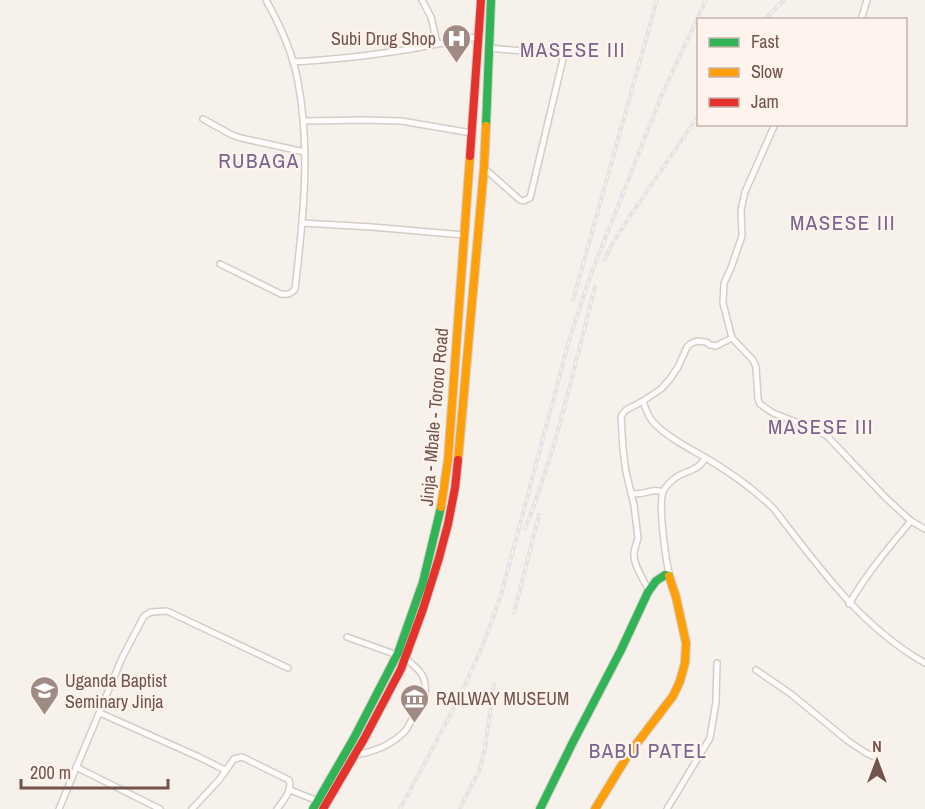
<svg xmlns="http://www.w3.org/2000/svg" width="925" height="809" viewBox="0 0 925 809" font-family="'Archivo Narrow',sans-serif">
  <rect width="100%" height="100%" fill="#f6f1eb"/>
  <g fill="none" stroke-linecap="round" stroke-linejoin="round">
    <defs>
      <g id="street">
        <polyline points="422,0 431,17 437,43"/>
        <polyline points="861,20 867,0"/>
        <path d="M 293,62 C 326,60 359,57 391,52 C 421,48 449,41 479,37"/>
        <polyline points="203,119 232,135 241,138 305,152"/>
        <polyline points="303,121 365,120 401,121 472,133"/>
        <polyline points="775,124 745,192 741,210 742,236 731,268 724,283 723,303 732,338 753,360 756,367 758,399 760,404 773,413 809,427 827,436 886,498 911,521 925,529"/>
        <polyline points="484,168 520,200 523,201 530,198 563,59 563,57 558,54 488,48"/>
        <polyline points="302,223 372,227 464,235"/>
        <path d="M 220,264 L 281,294 C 288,295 291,294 295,289 C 303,221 311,150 298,82 C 293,53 280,25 266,0"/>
        <path d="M 643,401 C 646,410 649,419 656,425 C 671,440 693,450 711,461 C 734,475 755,490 774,509 C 818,566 861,627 925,663"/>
        <path d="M 631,493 C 644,497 650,487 663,492"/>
        <path d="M 670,577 C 666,562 658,506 663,492 C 665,487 670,482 675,478 C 685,471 700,470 705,458"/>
        <path d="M 649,591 C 644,580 633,565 634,553 C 634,548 637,544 638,538 L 634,505 L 626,472 L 623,449 L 621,416 L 626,410 L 643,401 L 661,389 L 670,379 L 678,367 L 687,347 L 690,344 L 697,341 L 706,342 L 710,345 L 716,346 L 732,338"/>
        <path d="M 849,604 C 867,573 889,547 911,521"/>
        <polyline points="347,637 397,655"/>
        <polyline points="756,670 791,694 848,741 866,753 875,757"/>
        <polyline points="100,713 199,757 225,770"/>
        <path d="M 355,755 C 373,752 392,745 405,731 C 410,725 413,717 416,710 C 421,702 427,693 425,684 C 424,672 413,665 405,658"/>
        <polyline points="76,767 160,809"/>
        <polyline points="290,790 318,801"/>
        <polyline points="59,809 122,658 144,616 151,612 167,611 288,668"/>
        <path d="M 192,809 L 219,780 L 234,759 L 242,757 L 289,780 C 293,790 283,801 277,809"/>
        <polyline points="667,809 710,738 716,702 717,663"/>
      </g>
      <g id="fast">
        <polyline points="486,126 491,0"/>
        <polyline points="313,809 354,738 398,653 423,582 441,507"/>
        <polyline points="540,809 573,742 621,650 648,592 656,581 665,575 669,576"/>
      </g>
      <g id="slow">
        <polyline points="458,460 484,168 486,126"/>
        <polyline points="441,507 448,460 470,156"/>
        <polyline points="595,809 628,755 673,696 680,681 685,663 686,643 676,597 669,576"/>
      </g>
      <g id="jam">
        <polyline points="470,156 481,0"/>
        <polyline points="323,809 364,739 401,669 423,609 439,558 448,524 455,488 458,460"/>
      </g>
    </defs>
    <use href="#street" stroke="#d5ccc8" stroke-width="8"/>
    <use href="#fast" stroke="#d5ccc8" stroke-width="10"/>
    <use href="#slow" stroke="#d5ccc8" stroke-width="10"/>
    <use href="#jam" stroke="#d5ccc8" stroke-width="10"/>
    <use href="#street" stroke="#fefdfc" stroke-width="5"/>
    <use href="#fast" stroke="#30b455" stroke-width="8"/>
    <use href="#slow" stroke="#ff9f0a" stroke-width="8"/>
    <use href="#jam" stroke="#e5322d" stroke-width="8"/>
    <defs>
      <g id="rail">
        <polyline points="764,20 784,0"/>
        <polyline points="605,259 610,248 626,222 698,116"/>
        <polyline points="573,300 657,0"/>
        <path d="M 525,529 C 556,451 574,368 595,287"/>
        <polyline points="514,613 539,515"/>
        <polyline points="460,808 480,769 485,748 494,685"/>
        <path d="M 400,809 C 439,736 481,664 504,584 L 570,337 L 591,274 L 663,92 L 706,0"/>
      </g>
    </defs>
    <use href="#rail" stroke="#e4e2e4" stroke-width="4"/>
    <use href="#rail" stroke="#fef4ed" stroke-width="1.5" stroke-dasharray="4.5" stroke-linecap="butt"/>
  </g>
  <defs>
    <symbol id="hospital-pin" viewBox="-11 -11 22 30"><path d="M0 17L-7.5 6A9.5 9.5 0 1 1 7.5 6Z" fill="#a08b84" stroke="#fef4ed"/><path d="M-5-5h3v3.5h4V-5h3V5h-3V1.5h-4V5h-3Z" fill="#fff"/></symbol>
    <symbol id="university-pin" viewBox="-11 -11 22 30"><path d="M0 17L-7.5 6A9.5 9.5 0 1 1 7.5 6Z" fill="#a08b84" stroke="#fef4ed"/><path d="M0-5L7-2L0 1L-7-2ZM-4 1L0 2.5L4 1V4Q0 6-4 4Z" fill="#fff"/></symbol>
    <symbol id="museum-pin" viewBox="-11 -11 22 30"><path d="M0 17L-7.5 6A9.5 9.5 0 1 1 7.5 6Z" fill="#a08b84" stroke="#fef4ed"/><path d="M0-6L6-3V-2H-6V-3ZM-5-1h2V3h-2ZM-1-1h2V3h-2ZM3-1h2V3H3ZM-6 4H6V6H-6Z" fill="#fff"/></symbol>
  </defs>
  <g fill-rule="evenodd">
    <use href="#hospital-pin" x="440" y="22" width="33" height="45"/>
    <use href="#university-pin" x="28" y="674" width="33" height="45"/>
    <use href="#museum-pin" x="398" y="682" width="33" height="45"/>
  </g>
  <g text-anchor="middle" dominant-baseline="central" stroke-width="4.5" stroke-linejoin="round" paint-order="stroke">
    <g font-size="18" fill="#72544d" stroke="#fef4ed" text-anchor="start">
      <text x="436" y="38" text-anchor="end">Subi Drug Shop</text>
      <text x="65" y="680">Uganda Baptist<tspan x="65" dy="21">Seminary Jinja</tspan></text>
      <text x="436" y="698">RAILWAY MUSEUM</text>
    </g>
    <g font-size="18" fill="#72544d" stroke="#fef4ed">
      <text transform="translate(434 417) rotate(-85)">Jinja - Mbale - Tororo Road</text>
    </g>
    <g font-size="21" letter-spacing="1.5" fill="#7a658e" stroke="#fef4ed">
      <text x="573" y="49">MASESE III</text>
      <text x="259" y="160">RUBAGA</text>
      <text x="843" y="222">MASESE III</text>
      <text x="821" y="426">MASESE III</text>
      <text x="648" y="750">BABU PATEL</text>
    </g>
  </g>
  <rect x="697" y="18" width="210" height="108" fill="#fef4ed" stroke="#c6b4ad" stroke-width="1.5"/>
  <rect x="709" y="38" width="30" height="9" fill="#30b455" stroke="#c6b4ad" stroke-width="1.5"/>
  <text x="751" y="48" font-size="18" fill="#72544d">Fast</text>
  <rect x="709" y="68" width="30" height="9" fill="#ff9f0a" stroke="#c6b4ad" stroke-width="1.5"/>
  <text x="751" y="78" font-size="18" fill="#72544d">Slow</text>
  <rect x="709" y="98" width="30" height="9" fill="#e5322d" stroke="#c6b4ad" stroke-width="1.5"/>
  <text x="751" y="108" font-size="18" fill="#72544d">Jam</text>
  <g transform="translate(877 761)" stroke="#fef4ed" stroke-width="4.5" paint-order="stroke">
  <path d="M0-4.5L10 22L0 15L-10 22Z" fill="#72544d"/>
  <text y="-9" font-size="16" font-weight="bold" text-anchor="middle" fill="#72544d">N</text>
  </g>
  <path d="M21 779v9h147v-9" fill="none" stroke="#72544d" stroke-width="3"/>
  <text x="30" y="779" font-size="18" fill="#72544d" stroke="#fef4ed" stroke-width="4.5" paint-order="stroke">200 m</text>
</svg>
